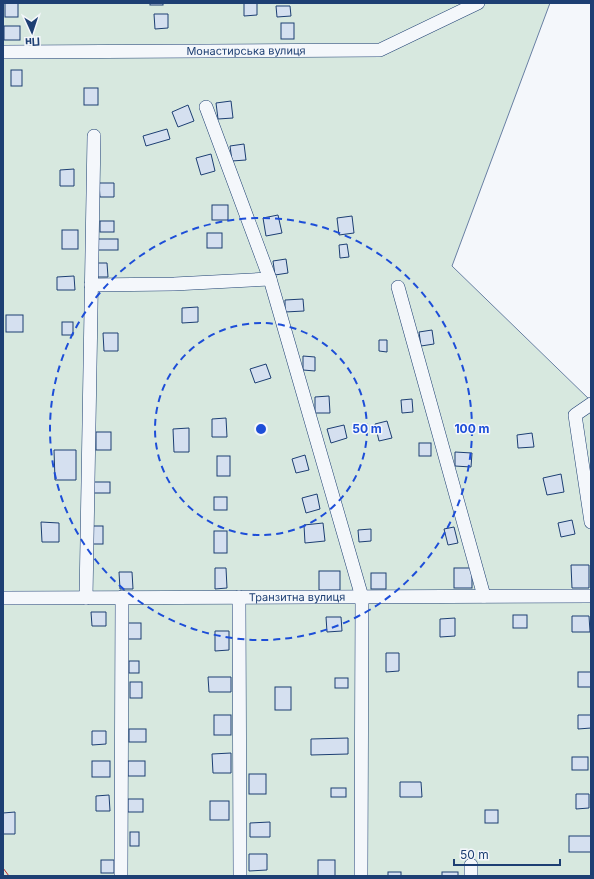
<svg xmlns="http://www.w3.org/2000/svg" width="594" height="879" viewBox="0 0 594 879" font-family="Inter,sans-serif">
  <rect width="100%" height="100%" fill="#f4f7fb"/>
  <polygon fill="#d7e8df" stroke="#687fa3" points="3,3 550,3 452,266 591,401 591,876 3,876"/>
  <g fill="#d5e0f0" stroke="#1d3f73">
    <rect x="5" y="3" width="13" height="14"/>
    <rect x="150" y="3" width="13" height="2"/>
    <polygon points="244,3 257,3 257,15 244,16"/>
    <polygon points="276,6 290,6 291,16 277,17"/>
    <polygon points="154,14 168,14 168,28 155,29"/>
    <rect x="281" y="23" width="13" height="16"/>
    <rect x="4" y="26" width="16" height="14"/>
    <rect x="11" y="70" width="11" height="16"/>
    <rect x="84" y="88" width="14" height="17"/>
    <polygon points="231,101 233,118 218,119 216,103"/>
    <polygon points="188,105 194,121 178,127 172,112"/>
    <polygon points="167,129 170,139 146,146 143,136"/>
    <polygon points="244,144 246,160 232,161 230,146"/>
    <polygon points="211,154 215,171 201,175 196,158"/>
    <polygon points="74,169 74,186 60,186 60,170"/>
    <polygon points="99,183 114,183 114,197 100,197"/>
    <rect x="212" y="205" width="16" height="15"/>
    <polygon points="278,215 282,233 266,236 263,218"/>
    <polygon points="352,216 354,233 339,235 337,218"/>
    <rect x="100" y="221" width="14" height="11"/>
    <rect x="62" y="230" width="16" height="19"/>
    <rect x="207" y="233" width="15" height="15"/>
    <rect x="95" y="239" width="23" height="11"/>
    <polygon points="347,244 349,257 340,258 339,245"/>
    <polygon points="286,259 288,273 275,275 273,261"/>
    <polygon points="97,263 107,263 108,277 97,277"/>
    <polygon points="74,276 75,290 57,290 57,277"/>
    <polygon points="303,299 304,311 285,312 285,300"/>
    <polygon points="198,307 198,322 182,323 182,308"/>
    <rect x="6" y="315" width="17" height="17"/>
    <rect x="62" y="322" width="11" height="13"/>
    <polygon points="432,330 434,344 421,346 419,332"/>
    <polygon points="103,333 118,333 118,351 104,351"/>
    <polygon points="379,340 387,340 387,352 379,351"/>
    <polygon points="303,356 315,357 315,371 303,370"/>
    <polygon points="266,364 271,378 255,383 250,369"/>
    <polygon points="329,396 330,413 315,413 315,397"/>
    <polygon points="412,399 413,412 402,413 401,400"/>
    <polygon points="226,418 227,437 212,437 212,419"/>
    <polygon points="387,421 392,438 379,441 375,424"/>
    <polygon points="344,425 347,438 331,443 327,429"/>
    <polygon points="189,428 189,452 174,452 173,429"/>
    <rect x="96" y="432" width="15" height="18"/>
    <polygon points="532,433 534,447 518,448 517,435"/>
    <rect x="419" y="443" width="12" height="13"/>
    <polygon points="54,450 76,450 76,480 55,480"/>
    <polygon points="455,452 472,453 471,467 455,466"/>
    <polygon points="305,455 309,470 296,473 292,459"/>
    <rect x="217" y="456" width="13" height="20"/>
    <polygon points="561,474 564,492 547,495 543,478"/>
    <rect x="93" y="482" width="17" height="11"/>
    <polygon points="317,494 320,509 306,513 302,498"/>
    <rect x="214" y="497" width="13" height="13"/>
    <polygon points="572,520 575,534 561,537 558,523"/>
    <polygon points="41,522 59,523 59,542 42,542"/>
    <polygon points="323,523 325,541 305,543 304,525"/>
    <rect x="91" y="526" width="12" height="18"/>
    <polygon points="454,527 458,543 448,545 444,529"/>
    <polygon points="371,529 371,541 359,542 358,530"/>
    <rect x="214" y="531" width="13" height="22"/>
    <polygon points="571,565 589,565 589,588 572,588"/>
    <polygon points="215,568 226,568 227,588 215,589"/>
    <rect x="454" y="568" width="18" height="20"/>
    <rect x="319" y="571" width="21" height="19"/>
    <polygon points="119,572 132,572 133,589 120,589"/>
    <rect x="371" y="573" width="15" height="16"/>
    <polygon points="91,612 106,612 106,626 92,626"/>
    <rect x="513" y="615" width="14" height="13"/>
    <polygon points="572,616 589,616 590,632 572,632"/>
    <polygon points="326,617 341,617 342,631 327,632"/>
    <polygon points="455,618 455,636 440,637 440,619"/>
    <rect x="128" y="623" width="13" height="16"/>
    <polygon points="215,631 229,631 229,650 215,651"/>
    <polygon points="386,653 399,653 399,671 386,672"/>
    <rect x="129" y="661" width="10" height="12"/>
    <rect x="578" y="672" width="13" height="15"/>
    <polygon points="208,677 231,677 231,692 209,692"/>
    <rect x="335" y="678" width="13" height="10"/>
    <rect x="130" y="682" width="12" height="16"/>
    <rect x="275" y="687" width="16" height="23"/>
    <rect x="214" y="715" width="17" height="20"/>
    <polygon points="578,715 591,715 591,728 578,729"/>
    <rect x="129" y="729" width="17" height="13"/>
    <polygon points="92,731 106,731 106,744 92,745"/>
    <polygon points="348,738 348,754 311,755 311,739"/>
    <polygon points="231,753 231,773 213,773 212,754"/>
    <rect x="572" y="757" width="16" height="13"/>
    <rect x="92" y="761" width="18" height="16"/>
    <rect x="128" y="761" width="17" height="15"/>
    <rect x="249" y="774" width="17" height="20"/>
    <polygon points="400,782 421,782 422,797 400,797"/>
    <rect x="331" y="788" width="15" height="9"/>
    <polygon points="576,794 589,794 589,808 576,809"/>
    <polygon points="109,795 110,811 96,811 96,796"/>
    <rect x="128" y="799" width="15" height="13"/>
    <rect x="210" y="801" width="19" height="19"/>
    <rect x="485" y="810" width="13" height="13"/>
    <polygon points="15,812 15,834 3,834 3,813"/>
    <polygon points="270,822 270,837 250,837 250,823"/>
    <rect x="130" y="832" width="9" height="14"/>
    <rect x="569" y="836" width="22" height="16"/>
    <polygon points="249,854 267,854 267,870 249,871"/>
    <rect x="101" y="860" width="13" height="13"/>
    <rect x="318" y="860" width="17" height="16"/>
    <rect x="388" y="872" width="13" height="4"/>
    <rect x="442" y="872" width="16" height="4"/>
  </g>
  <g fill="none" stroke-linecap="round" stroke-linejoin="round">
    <defs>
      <g id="minor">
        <path id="s1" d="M 3,52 L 380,50 L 478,3"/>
        <polyline points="206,107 270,279 362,597 361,876"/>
        <polyline points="91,285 174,284 270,279"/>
        <polyline points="398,287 484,596"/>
        <polyline points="591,404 575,415 591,522"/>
        <polyline points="239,597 240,876"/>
        <path id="s2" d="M 3,598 L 591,596"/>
        <polyline points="86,598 94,136"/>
        <polyline points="471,865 471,876"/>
        <polyline points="121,876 122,597"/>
      </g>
    </defs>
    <use href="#minor" stroke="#1d3f73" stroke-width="14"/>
    <use href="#minor" stroke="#f4f7fb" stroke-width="13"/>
    <polyline stroke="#c62828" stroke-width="1" stroke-dasharray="14 3 2 3" stroke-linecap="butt" points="3,868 9,876"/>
  </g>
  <g fill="none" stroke="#1d4ed8" stroke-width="2" stroke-dasharray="7 5">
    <circle cx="261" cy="429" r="106"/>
    <circle cx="261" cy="429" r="211"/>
  </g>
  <g text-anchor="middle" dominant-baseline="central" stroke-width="3" stroke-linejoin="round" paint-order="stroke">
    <g font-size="11" fill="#1d3f73" stroke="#f4f7fb">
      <text stroke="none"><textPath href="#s1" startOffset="243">Монастирська вулиця</textPath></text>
      <text stroke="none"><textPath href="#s2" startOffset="294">Транзитна вулиця</textPath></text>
    </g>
  </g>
  <circle cx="261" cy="429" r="6" fill="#1d4ed8" stroke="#f4f7fb" stroke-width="2"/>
  <g font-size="12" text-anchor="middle" font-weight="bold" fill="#1d4ed8" stroke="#f4f7fb" stroke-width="3" stroke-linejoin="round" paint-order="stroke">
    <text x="367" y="433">50 m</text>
    <text x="472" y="433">100 m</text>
  </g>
  <rect width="594" height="879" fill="none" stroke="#1d3f73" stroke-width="8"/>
  <g transform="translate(32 32) rotate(177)" stroke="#f4f7fb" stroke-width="3" paint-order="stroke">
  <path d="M0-3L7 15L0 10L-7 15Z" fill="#1d3f73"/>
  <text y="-6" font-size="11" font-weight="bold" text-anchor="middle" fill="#1d3f73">Пн</text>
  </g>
  <path d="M454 859v6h106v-6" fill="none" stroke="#1d3f73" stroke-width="2"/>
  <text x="460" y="859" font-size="12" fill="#1d3f73" stroke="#f4f7fb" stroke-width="3" paint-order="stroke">50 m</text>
</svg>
